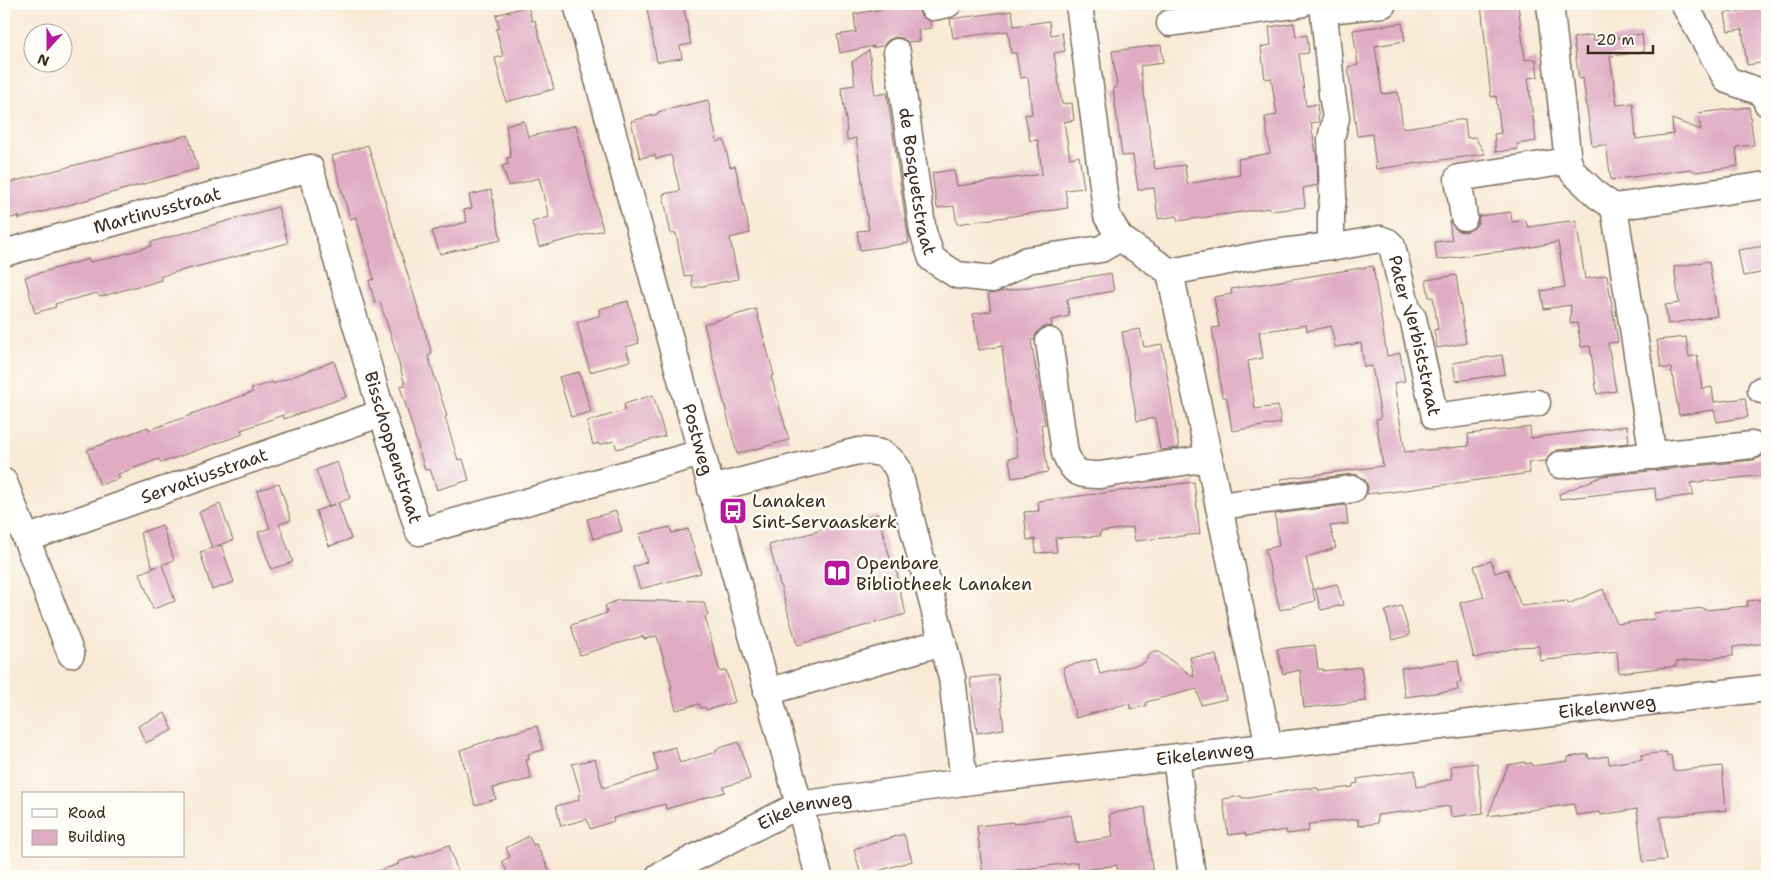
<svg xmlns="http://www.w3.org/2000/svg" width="1771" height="880" viewBox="0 0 1771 880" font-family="'Shantell Sans',sans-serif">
  <rect width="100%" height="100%" fill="#fdfcf7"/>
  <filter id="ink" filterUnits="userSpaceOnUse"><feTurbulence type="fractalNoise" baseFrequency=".02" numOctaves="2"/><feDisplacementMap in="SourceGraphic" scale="10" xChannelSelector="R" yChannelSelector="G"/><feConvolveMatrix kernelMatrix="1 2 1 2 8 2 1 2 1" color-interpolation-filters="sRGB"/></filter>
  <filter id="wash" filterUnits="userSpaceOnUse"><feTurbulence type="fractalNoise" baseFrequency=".0096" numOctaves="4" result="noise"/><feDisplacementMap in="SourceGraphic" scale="20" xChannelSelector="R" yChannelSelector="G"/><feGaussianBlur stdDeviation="1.12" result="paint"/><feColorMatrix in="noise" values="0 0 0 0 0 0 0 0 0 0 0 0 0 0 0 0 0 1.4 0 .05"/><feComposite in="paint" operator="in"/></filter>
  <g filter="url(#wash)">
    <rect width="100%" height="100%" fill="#f8ead6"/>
    <g id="blocks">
      <g fill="#dfacc2">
        <polygon points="646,4 683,4 691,44 680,46 682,58 657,62"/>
        <polygon points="901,4 919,4 918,10 921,16 930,21 931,28 918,30 920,41 908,42 902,38 894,37 887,41 883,46 871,48 874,46 840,53 837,35 856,32 854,14 901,6"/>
        <polygon points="1481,4 1518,4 1525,60 1536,59 1538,77 1528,78 1536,141 1517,144 1518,149 1496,152 1494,134 1501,133 1496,96 1491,97"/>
        <polygon points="528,6 532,21 535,20 554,89 506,102 495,58 503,56 496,29 499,28 496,15"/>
        <polygon points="1767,7 1767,62 1747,65 1742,29 1728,31 1725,13"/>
        <polygon points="1012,11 1014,26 1049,21 1051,35 1062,33 1065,51 1054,53 1062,104 1072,103 1074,120 1064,122 1070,158 1079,156 1084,188 1065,190 1068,208 957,224 954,206 937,208 932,173 954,170 957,186 1042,174 1038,140 1030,141 1025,115 1032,114 1028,77 1020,78 1016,53 1011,53 1008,31 953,38 950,19"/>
        <polygon points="1294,23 1296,37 1307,35 1309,53 1299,54 1306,106 1317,104 1319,122 1311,123 1317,160 1318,185 1303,188 1305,207 1271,211 1270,208 1178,221 1177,216 1158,219 1154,188 1138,190 1133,155 1122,156 1113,88 1117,87 1112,51 1161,45 1163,63 1140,66 1155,169 1185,165 1187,184 1240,175 1238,159 1270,153 1265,117 1277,115 1271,78 1265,79 1261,47 1271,45 1269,27"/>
        <polygon points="1402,23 1405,41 1375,46 1382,94 1398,92 1403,128 1465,119 1467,138 1475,137 1485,154 1376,169 1372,134 1357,136 1348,67 1358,65 1353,30"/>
        <polygon points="1642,34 1644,52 1610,56 1617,105 1633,103 1636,139 1673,134 1672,119 1701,130 1698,113 1749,107 1754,145 1736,147 1738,166 1696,172 1690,169 1611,180 1606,145 1592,146 1583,78 1579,79 1573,38 1592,35 1593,41"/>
        <polygon points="869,50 875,95 887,93 909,243 860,250 857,231 869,230 856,138 847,140 846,120 841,87 855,85 852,62"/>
        <polygon points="708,100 717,142 724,140 730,167 735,166 750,233 730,238 738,279 693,288 691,275 684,276 676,233 671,234 663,194 680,191 671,155 656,159 655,155 640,158 631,121 658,114 658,112"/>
        <polygon points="524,121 528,137 576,125 603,230 539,247 532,222 549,217 539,178 509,186 502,166 508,164 507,158 511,157 506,125"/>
        <polygon points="188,135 198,169 28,216 19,219 19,216 4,220 4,184"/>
        <polygon points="368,145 432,354 428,356 447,416 445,417 458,460 463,459 469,480 437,490 430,469 425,470 400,386 405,385 392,339 380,302 375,303 369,281 374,279 356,217 350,219 332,156"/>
        <polygon points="491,190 501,240 440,254 432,231 467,222 464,210 472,208 469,195"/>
        <polygon points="278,207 288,243 161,276 161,280 142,286 141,285 100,297 97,293 55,304 56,307 35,313 25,277 89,259 90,262 110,258 151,246 151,242"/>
        <polygon points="1511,212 1512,222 1525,220 1528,227 1576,220 1585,279 1607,275 1618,342 1608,343 1616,391 1597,394 1590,346 1581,347 1577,323 1570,324 1571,305 1544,309 1541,291 1565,287 1558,242 1516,250 1486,253 1437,260 1435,242 1452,240 1449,221 1458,231 1466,232 1474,228 1478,223 1479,216"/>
        <polygon points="1765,246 1767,272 1743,276 1738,250"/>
        <polygon points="1709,261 1717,316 1668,324 1665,305 1679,303 1674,267"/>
        <polygon points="1373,266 1387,356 1400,353 1405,381 1394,383 1405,452 1469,446 1468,434 1530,427 1531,438 1627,426 1629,443 1558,450 1551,453 1546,461 1528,463 1530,473 1391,492 1391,491 1367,494 1368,487 1365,480 1358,475 1352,474 1281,483 1281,479 1383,466 1376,419 1381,418 1372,366 1364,367 1361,343 1335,347 1331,326 1307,331 1306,325 1259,332 1263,358 1248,361 1255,409 1278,406 1281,423 1232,431 1227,398 1222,396 1212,328 1219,327 1214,297 1232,294 1231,289"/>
        <polygon points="1111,273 1114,291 1067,299 1069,316 1051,320 1052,327 1046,326 1040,329 1035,335 1035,340 1031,340 1045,424 1041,425 1048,472 1012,478 1009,458 1018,457 1007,391 1002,346 979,350 973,314 991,311 988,294"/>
        <polygon points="1456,275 1466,343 1437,348 1434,330 1438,329 1433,297 1429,297 1426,280"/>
        <polygon points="628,301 639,343 626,347 630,361 590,372 577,323 600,315 599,309"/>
        <polygon points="756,309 774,375 771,376 789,440 737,454 704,324"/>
        <polygon points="1140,329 1144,347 1162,344 1179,448 1160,450 1155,418 1137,421 1122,332"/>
        <polygon points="1686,337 1689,357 1697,355 1702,389 1712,387 1714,402 1745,398 1748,417 1717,422 1714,410 1679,415 1671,368 1661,368 1657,340"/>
        <polygon points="1502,355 1505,374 1456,381 1453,363"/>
        <polygon points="334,361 346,397 284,419 283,415 241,430 243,434 161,463 159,459 118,474 120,478 100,485 87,450 148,427 149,430 191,415 191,414 253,392 251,389 272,382 273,384"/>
        <polygon points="579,372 591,412 571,417 559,377"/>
        <polygon points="653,395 665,436 617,449 614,441 599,445 598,443 593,445 587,422 625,410 624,404"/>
        <polygon points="1763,456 1766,475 1690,483 1694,495 1656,500 1655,488 1560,499 1559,494 1603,476 1754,460"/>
        <polygon points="337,462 350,498 338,503 351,539 329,546 316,511 335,504 329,506 316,470"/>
        <polygon points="1194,482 1200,534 1135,541 1133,527 1100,532 1100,536 1055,538 1057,552 1036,553 1035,539 1027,540 1024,512 1039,511 1038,501"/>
        <polygon points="279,483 291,520 279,524 293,562 271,569 258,532 270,528 257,491"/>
        <polygon points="220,504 233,540 214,547 221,545 234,582 212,590 200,552 212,548 199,512"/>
        <polygon points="1346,505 1348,524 1330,526 1336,548 1306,557 1315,601 1280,610 1265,549 1279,546 1275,514"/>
        <polygon points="616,511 622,531 593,539 587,519"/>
        <polygon points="878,514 892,566 895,565 899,581 897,582 906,614 797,645 769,545"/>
        <polygon points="162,525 174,560 162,565 175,601 153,609 140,573 158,566 153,568 140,533"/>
        <polygon points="670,527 672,533 688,529 701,573 640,589 633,567 647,562 639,534"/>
        <polygon points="1491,561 1495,573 1507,569 1521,606 1567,601 1568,604 1603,589 1617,624 1655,619 1654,613 1704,608 1705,610 1748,606 1747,601 1767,599 1767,643 1733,647 1733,656 1676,662 1676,666 1619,673 1617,651 1540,661 1539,646 1519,647 1474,658 1460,603 1484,597 1474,566"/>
        <polygon points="1337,584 1343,605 1321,610 1315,589"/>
        <polygon points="618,600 704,602 708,616 705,617 720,672 726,670 735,702 706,710 705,707 701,708 699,704 676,710 670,688 672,688 657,636 644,639 643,636 580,655 571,625 607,613 605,606"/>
        <polygon points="1401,606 1410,635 1393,640 1385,611"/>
        <polygon points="1315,645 1318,669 1323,669 1323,671 1361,667 1366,701 1304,708 1300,670 1283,674 1277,649"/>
        <polygon points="1154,652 1159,652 1194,677 1190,657 1216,655 1226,699 1201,705 1197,689 1146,702 1146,706 1131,709 1129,703 1076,718 1063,667 1096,659 1100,674 1144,663 1150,654"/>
        <polygon points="1458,660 1461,683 1457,683 1458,690 1405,697 1401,668"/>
        <polygon points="998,675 1004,729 977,733 970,678"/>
        <polygon points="165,713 173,730 145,743 138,726"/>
        <polygon points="537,726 543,750 528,754 529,760 526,760 531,779 493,788 496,799 475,805 460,750 497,738 497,737"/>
        <polygon points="739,742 750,779 723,787 725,792 666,809 665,804 613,818 614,821 590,829 587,819 561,826 556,806 579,800 578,795 581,795 572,764 595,759 603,788 658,771 653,753 675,747 680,763 716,752 716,749"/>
        <polygon points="1667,752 1667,756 1671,755 1673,771 1722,766 1726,810 1660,817 1666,860 1643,862 1637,809 1601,815 1600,812 1576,815 1574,804 1488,816 1508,765 1525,762 1525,764 1532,763 1533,766 1568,761 1568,757 1588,754 1589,759 1608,756 1609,764 1642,759 1641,755"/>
        <polygon points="1477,763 1483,813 1451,817 1450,806 1377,815 1378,823 1358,826 1358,819 1308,824 1309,831 1287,834 1286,830 1246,836 1245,833 1228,835 1223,799 1241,796 1242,798 1249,798 1305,788 1318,788 1319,791 1353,787 1353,784 1358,783 1357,779 1415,770 1417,787 1452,779 1451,766"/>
        <polygon points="1145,807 1153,876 1118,876 1117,865 1079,871 1077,862 1002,872 1002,876 983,876 977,826 1013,822 1013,824 1071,815 1076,843 1113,837 1109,814"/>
        <polygon points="904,834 912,861 861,876 854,849"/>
        <polygon points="529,836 533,845 536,844 552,876 509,876 502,861 510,857 506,848"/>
        <polygon points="449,845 459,876 371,876 370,874 399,864 398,862 414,857 415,858"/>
      </g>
    </g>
  </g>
  <g filter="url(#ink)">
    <use href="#blocks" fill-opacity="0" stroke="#7d6d5e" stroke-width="1"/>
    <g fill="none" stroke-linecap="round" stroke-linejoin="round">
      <defs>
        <g id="minor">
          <path id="s1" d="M 577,4 L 819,876"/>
          <polyline points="1079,4 1107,216 1120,238 1170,272 1269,746"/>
          <polyline points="1319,4 1338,9 1383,4"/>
          <polyline points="1323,4 1332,94 1336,118 1331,139 1333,197 1331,214 1331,246"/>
          <polyline points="1550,4 1568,161 1573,172 1598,196 1614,207 1653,456"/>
          <polyline points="1684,4 1727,80 1764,93 1767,103"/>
          <polyline points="933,7 948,4"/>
          <polyline points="1170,23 1300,4"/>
          <path id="s2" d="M 897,52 L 923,232 L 932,259 L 957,275 L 993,279 L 1027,260 L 1101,249 L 1120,238"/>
          <polyline points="1614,207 1767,185"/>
          <polyline points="1464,217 1458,178 1568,161"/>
          <path id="s3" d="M 4,253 L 310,168 L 382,413 L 419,532 L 701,453"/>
          <path id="s4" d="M 1170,272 L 1266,254 L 1331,246 L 1336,247 L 1380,239 L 1388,242 L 1392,246 L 1407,309 L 1413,318 L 1435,417 L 1537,403"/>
          <path d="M 1049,341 L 1065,453 C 1074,473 1077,475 1100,475 L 1209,458"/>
          <polyline points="1761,390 1767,389"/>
          <polyline points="1560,465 1752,445"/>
          <polyline points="4,482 71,654"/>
          <path d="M 711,489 L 858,451 C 879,451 887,452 898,469 L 952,678 L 964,782"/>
          <polyline points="1219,506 1353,489"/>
          <path id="s5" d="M 26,539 L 382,413"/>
          <polyline points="767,692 943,642"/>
          <polyline points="1176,758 1192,876"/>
          <path id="s6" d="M 659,876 L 799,805 L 964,782 L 1767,688"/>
        </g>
      </defs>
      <use href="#minor" stroke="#7d6d5e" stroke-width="29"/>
      <use href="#minor" stroke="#fff" stroke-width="26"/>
    </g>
  </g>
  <defs>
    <symbol id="bus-square" viewBox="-11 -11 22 22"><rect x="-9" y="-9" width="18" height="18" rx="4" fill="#b5179e" stroke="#fdfcf7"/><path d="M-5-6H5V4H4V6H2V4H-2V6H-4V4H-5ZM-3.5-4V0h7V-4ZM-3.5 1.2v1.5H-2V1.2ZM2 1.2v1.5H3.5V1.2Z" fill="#fff"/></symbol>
    <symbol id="library-square" viewBox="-11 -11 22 22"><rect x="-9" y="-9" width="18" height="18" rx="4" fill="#b5179e" stroke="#fdfcf7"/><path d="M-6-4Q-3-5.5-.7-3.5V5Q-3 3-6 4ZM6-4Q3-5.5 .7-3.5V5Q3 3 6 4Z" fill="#fff"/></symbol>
  </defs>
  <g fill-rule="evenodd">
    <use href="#bus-square" x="717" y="495" width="32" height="32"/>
    <use href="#library-square" x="821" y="557" width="32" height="32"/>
  </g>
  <g text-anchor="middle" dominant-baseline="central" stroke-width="5" stroke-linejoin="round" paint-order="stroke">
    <g font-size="18" fill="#3b2a1e" stroke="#fdfcf7">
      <text stroke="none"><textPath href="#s2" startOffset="131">de Bosquetstraat</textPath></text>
      <text stroke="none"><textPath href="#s3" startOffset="159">Martinusstraat</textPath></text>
      <text stroke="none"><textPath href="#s4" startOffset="320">Pater Verbiststraat</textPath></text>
      <text stroke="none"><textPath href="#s1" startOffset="452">Postweg</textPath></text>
      <text stroke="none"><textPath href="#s3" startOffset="609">Bisschoppenstraat</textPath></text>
      <text stroke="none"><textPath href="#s5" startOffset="189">Servatiusstraat</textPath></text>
      <text stroke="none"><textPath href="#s6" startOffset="971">Eikelenweg</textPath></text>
      <text stroke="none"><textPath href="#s6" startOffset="566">Eikelenweg</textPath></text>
      <text stroke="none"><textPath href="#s6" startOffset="161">Eikelenweg</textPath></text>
    </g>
    <g font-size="18" fill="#3b2a1e" stroke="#fdfcf7" text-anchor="start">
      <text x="752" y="501">Lanaken<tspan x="752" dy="21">Sint-Servaaskerk</tspan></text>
      <text x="856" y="563">Openbare<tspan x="856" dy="21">Bibliotheek Lanaken</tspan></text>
    </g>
  </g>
  <rect width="1771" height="880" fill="none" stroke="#fdfcf7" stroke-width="20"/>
  <rect x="22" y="792" width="162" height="65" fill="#fdfcf7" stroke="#afa8a0"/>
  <rect x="32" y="809" width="25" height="8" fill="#ffffff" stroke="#afa8a0"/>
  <text x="68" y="818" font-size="15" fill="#3b2a1e">Road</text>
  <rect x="32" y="830" width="25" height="15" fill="#dfacc2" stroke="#afa8a0"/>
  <text x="68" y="842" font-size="15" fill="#3b2a1e">Building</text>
  <g transform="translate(48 48) rotate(201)"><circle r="24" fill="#fdfcf7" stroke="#afa8a0"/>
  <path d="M0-4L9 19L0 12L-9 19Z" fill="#b5179e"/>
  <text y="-8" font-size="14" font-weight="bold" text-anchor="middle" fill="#3b2a1e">N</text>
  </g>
  <path d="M1588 45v8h65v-8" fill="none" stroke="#3b2a1e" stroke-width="2.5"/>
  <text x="1596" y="45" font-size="15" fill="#3b2a1e" stroke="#fdfcf7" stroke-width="4" paint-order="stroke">20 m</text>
</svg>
